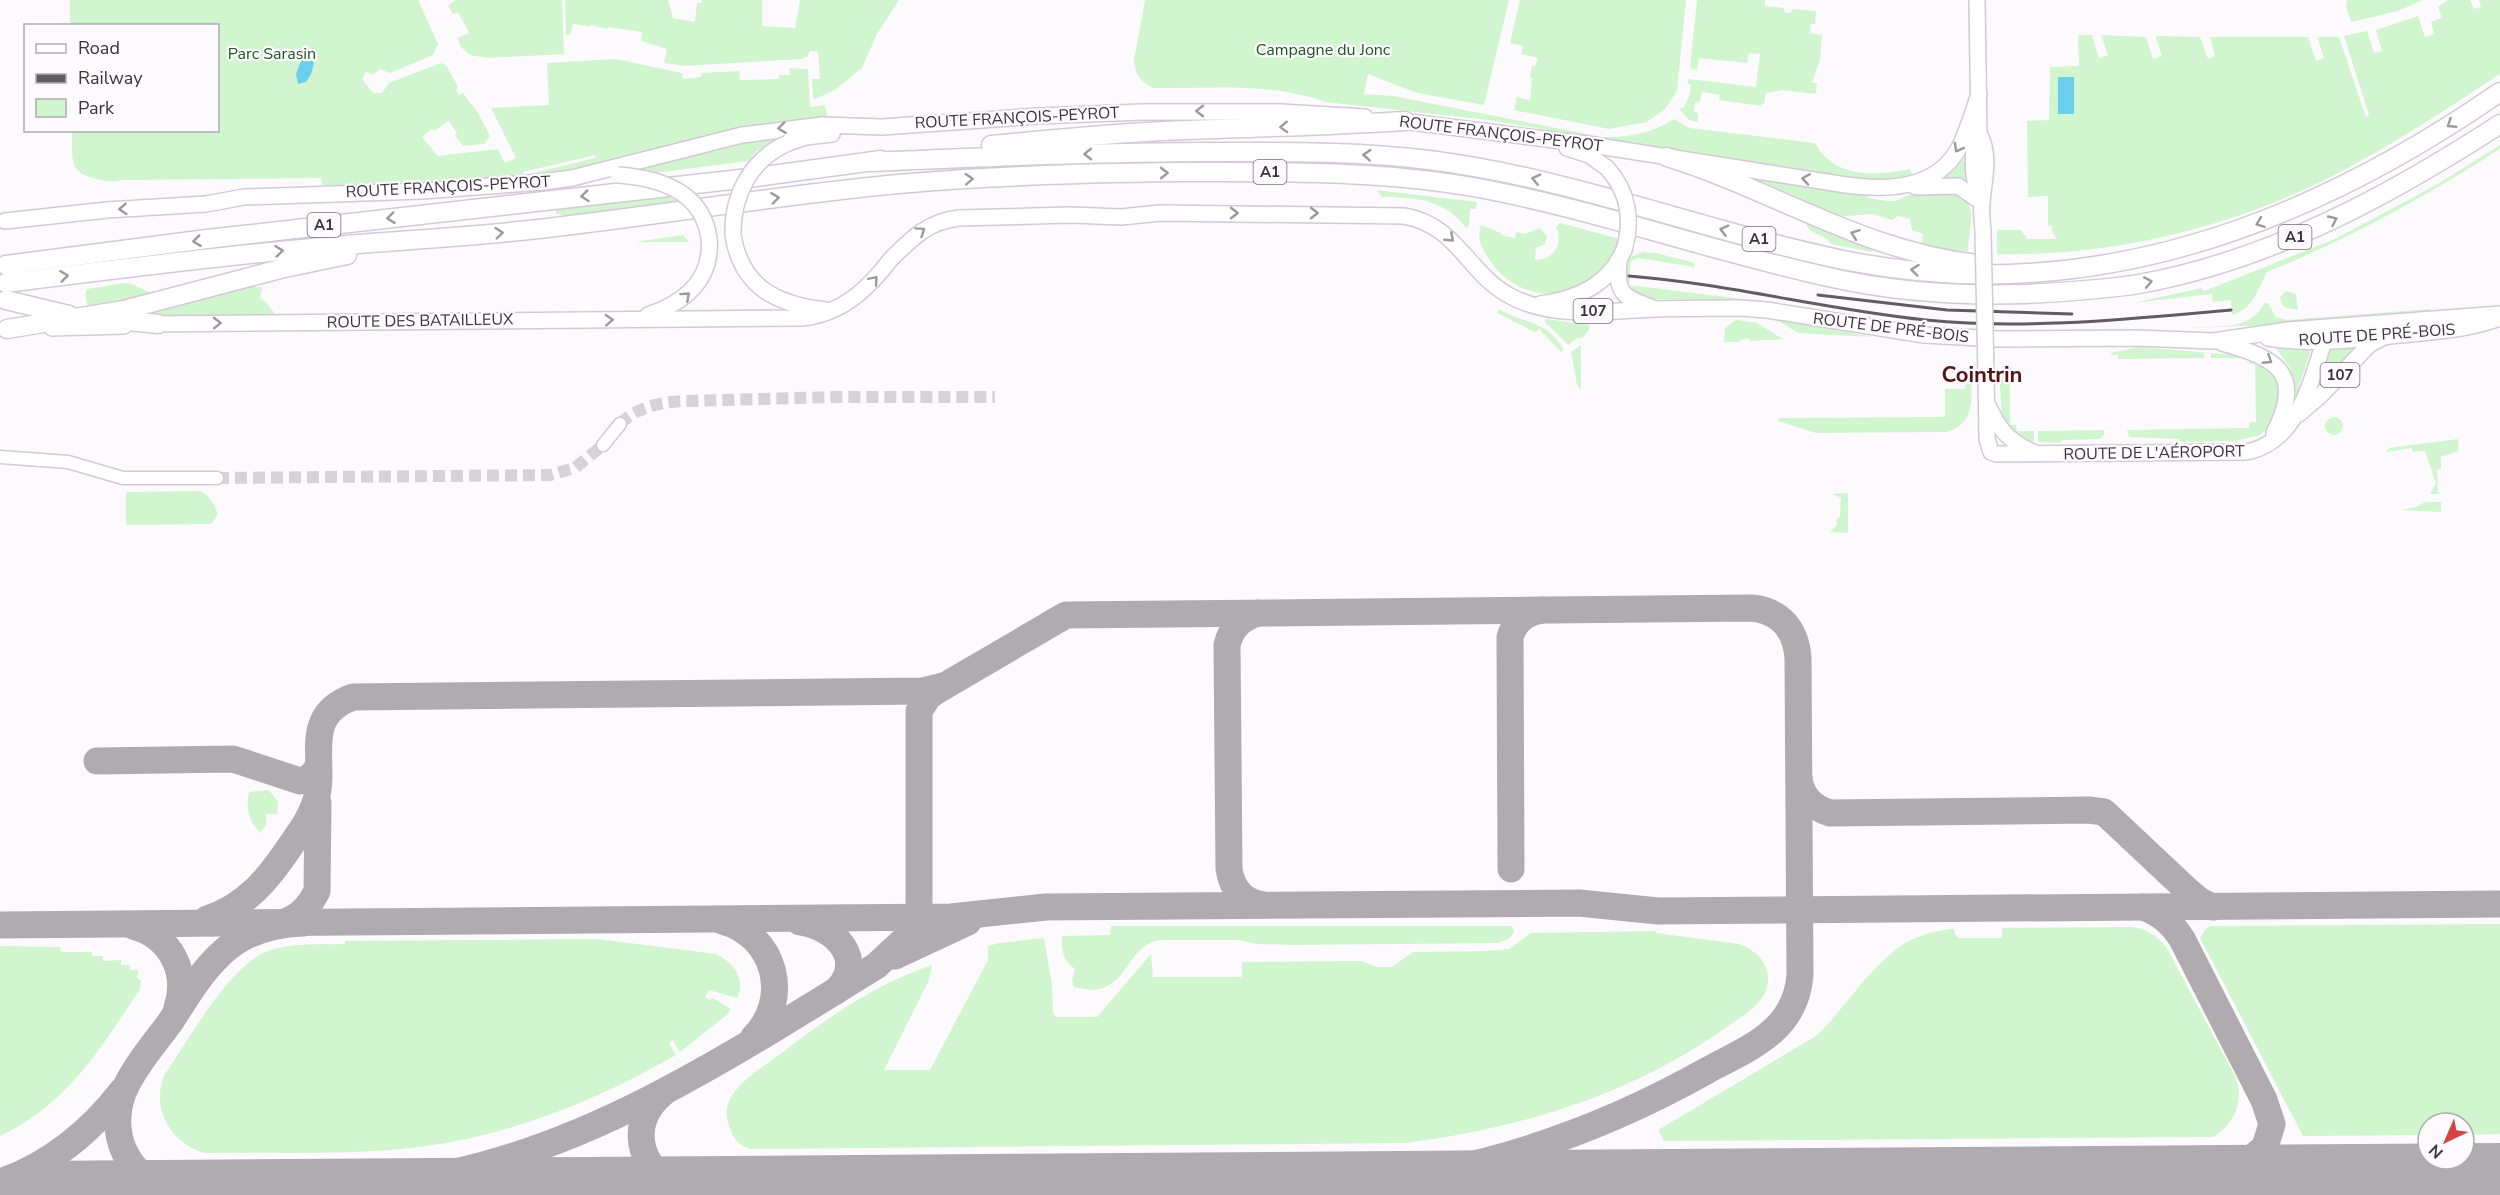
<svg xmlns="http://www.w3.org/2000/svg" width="2500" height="1195" viewBox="0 0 2500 1195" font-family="'Nunito Sans',sans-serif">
  <rect width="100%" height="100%" fill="#fdfafd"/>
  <g fill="#d1f5cf" fill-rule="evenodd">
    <path d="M 70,0 L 418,0 L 438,44 L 433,55 L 390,73 L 380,69 L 373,75 L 366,72 L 362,79 L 373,93 L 382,93 L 389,83 L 441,63 L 446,65 L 458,87 L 456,90 L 459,95 L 463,93 L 478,113 L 490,136 L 484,144 L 463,146 L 455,136 L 457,133 L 449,121 L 434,131 L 432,129 L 422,137 L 438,156 L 498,149 L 505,163 L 516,158 L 491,108 L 549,105 L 547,63 L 616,59 L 682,73 L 683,79 L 701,77 L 701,73 L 739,71 L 740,80 L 779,79 L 779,75 L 790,75 L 789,68 L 808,69 L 810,107 L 825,105 L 828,119 L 763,124 L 561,174 L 420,185 L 322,185 L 321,178 L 121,180 C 113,183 106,181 97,179 C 67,173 73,157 72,131 L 218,130 L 218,26 L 70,25 ZM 596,155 L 595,158 L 525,175 L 523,172 Z"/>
    <polygon points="455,0 562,0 564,54 487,58 470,55 461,47 457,38 469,33 458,12 453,14 448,6"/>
    <polygon points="565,0 668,0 673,18 695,22 697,3 701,3 702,0 762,0 762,26 795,28 800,0 899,0 877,34 862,68 835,90 815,99 813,97 812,79 820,79 818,52 810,51 807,57 801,59 684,66 664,63 667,49 641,41 642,32 608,27 607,29 590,25 590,27 573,24 570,35 566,35"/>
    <path d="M 1145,0 L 1509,0 L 1484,105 L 1417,93 L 1368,74 L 1364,94 L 1393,96 L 1602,137 C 1628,138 1652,133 1674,119 L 1689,128 L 1815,143 C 1835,179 1875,176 1910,169 L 1913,177 L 1867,182 L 1488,120 L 1325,102 C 1270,82 1211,89 1153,88 C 1140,81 1135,75 1134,60 Z"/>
    <polygon points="1520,0 1686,0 1677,91 1665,109 1647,122 1609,129 1514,110 1517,97 1530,100 1532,78 1530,77 1532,66 1535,66 1538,58 1521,54 1523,46 1510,43"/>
    <polygon points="1697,0 1765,0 1765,6 1784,8 1784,12 1791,13 1792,9 1816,11 1815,24 1811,24 1810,33 1822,35 1820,60 1812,83 1817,83 1816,94 1782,90 1766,93 1764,104 1761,104 1761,106 1719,100 1720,95 1702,92 1700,101 1695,103 1694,112 1698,113 1698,122 1689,120 1679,109 1684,107 1690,94 1691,84 1688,84 1688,79 1756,87 1760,54 1749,53 1747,63 1699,58 1697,70 1692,69 1690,67"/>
    <polygon points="2347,0 2423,0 2398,11 2351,22 2346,7"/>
    <path d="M 2448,0 L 2470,0 L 2474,9 L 2481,7 L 2479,0 L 2500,0 L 2500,74 C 2453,105 2406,136 2357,163 C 2250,223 2120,257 1997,254 L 1997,230 L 2021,230 L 2027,239 L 2057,239 L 2052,232 L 2052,226 L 2048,226 L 2048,196 L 2028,197 L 2027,121 L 2049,120 L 2050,67 L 2079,66 L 2078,35 L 2092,35 L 2099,58 L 2108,55 L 2101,35 L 2146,37 L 2153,59 L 2162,56 L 2155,36 L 2200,37 L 2208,59 L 2215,56 L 2210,37 L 2308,37 L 2316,61 L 2324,58 L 2317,37 L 2339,37 L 2366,117 L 2369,115 L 2344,36 L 2367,31 L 2374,53 L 2382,51 L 2376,30 L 2418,16 L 2425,37 L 2434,34 L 2431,22 L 2442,18 L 2438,7 Z"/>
    <polygon points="784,135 757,151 748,161 654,173 635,170 725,145"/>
    <path d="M 2500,145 L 2500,149 C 2425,197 2347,240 2267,272 C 2258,290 2253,309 2232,315 L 2231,300 L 2213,302 L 2212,294 L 2133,303 L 2202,288 L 2203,291 L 2212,288 L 2335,239 L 2436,185 Z"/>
    <polygon points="1967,155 1971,183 1937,181 1954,170"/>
    <path d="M 1735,175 L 1861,194 C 1871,199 1881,201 1892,201 C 1900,201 1903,196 1910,195 C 1925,191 1963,184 1969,205 C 1974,219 1968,236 1968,251 L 1944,250 L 1917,245 L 1922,243 L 1923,234 L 1912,230 L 1910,219 L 1898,216 L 1892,220 L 1872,214 L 1836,217 Z"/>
    <path d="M 1376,190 L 1477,202 L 1476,209 L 1470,209 L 1469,226 L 1466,228 C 1446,200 1415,197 1383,197 Z"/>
    <polygon points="662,194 678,201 570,216 556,214 555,207"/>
    <path d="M 1807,220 L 1873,247 L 1872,252 L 1831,244 C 1824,233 1811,236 1806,224 Z"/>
    <path d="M 1560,223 L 1620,239 C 1604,301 1524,314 1489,259 C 1482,248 1476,239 1481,225 L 1501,233 L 1501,235 L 1515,238 L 1516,232 L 1525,234 L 1540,228 L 1547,237 L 1545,244 L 1536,248 L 1535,260 C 1554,260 1564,243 1556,227 Z"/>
    <polygon points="683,235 689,242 635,242"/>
    <path d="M 1643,252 L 1656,253 L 1695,263 L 1694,267 L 1638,258 L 1631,261 L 1629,285 L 1751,300 L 1648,299 L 1630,294 C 1623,279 1622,272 1630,257 Z"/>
    <polygon points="125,283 132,284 149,292 150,295 88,308 85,295 87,289"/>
    <path d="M 251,287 L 263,287 L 260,298 C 267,301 271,310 277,316 L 158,316 L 155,313 Z"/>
    <polygon points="2286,291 2296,294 2298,310 2286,308 2282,305 2280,297"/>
    <path d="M 2265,303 L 2268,303 L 2276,317 L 2287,320 L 2431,309 L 2431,311 L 2347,318 L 2347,322 L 2190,328 C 2218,324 2247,333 2265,303 Z"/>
    <path d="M 1499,309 C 1526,325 1546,319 1564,350 L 1561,352 L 1539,329 L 1535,332 L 1497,313 Z"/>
    <polygon points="1546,319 1589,325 1589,330 1582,338 1577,338 1568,345 1545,322"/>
    <polygon points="1775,319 1873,337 1798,333"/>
    <polygon points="1736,320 1757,323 1783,339 1752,341 1747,338 1737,342 1724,342 1725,328"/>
    <polygon points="1581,345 1581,389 1580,389 1577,385 1571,352"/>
    <polygon points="2350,345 2353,353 2317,391 2315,389 2331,346"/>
    <polygon points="2307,346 2310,353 2299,386 2302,388 2297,396 2290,368 2276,348"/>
    <polygon points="2139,347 2246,356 2272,372 2278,381 2281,396 2269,428 2260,435 2236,441 2181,442 2178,439 2129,437 2127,430 2249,428 2249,422 2256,422 2255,364 2249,364 2248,358 2211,358 2211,353 2204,353 2204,358 2118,359 2118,355 2111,355 2111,353"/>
    <path d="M 1971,372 C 1972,397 1976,423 1947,432 L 1816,433 L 1778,421 L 1779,418 L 1945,417 L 1945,389 L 1964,389 Z"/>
    <path d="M 2010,373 L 2010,425 L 2016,425 L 2017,431 L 2034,431 L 2034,442 C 2020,440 2008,429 2002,416 L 1999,374 Z"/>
    <circle cx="2334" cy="426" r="9"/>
    <polygon points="2104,430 2104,435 2100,439 2063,440 2060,443 2038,442 2038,431"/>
    <polygon points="2458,439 2459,451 2441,457 2441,469 2437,469 2438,492 2441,494 2430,494 2436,483 2425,451 2413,452 2412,448 2386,452 2389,448"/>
    <path d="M 201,491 C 211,497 214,504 218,514 L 211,524 L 126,525 L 126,492 Z"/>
    <polygon points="1848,493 1848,533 1830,532 1837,525 1836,520 1840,516 1841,498 1832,494"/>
    <polygon points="2425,502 2441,502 2441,512 2401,510 2416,507"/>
    <path d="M 269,790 L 278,802 L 277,814 L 266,814 L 266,825 L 260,833 C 250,823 245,807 249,792 Z"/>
    <polygon points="2500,924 2500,1134 2464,1135 2464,1123 2428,1123 2428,1135 2303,1136 2200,938 2206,928 2210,926"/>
    <path d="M 1111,926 L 1512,926 L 1514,932 L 1510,938 L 1498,943 L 1295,945 L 1256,944 L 1238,940 L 1160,940 C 1123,945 1129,1003 1074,987 L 1072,981 L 1075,969 C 1063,960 1061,951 1062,936 L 1110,935 Z"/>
    <path d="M 2133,927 C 2149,930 2157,936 2167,948 L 2236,1078 C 2244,1103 2235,1123 2213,1137 L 1664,1141 L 1658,1130 L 1816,1036 C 1844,1009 1865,974 1895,950 C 1909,938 1937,929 1954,929 L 1955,935 L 1959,938 L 2002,938 L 2002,928 Z"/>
    <path d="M 1656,931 L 1656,933 L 1739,944 C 1755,950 1769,962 1768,980 C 1767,1004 1742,1016 1724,1029 C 1628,1096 1521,1128 1405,1143 L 751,1149 C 738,1145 734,1140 730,1128 C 726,1119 725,1110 729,1101 C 739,1081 761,1068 779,1055 C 826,1019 875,984 932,965 L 929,980 L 884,1070 L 930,1070 L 988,960 L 988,946 L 999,943 L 1044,938 L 1052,985 L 1053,1013 L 1056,1017 L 1097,1017 L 1151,954 L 1153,977 L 1242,977 L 1242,963 L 1244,962 L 1361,961 L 1377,967 L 1392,967 L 1413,952 L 1486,951 L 1509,949 L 1531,933 Z"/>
    <path d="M 598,939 L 716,954 C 732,962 747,978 737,998 L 709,990 L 705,997 L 710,1000 L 713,998 L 731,1009 L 728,1014 L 680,1052 L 673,1040 L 669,1043 L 676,1055 C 591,1104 499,1140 401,1149 C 336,1155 269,1152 204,1153 C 171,1143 151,1110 164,1076 C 187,1042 229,966 266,952 C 290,942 320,945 345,944 L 345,941 Z"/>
    <path d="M 0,946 L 60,947 L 61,952 L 92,952 L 92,956 L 103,956 L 103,961 L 121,960 L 121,965 L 130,965 L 130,970 L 137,970 L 139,973 L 136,977 L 141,981 L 140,989 C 100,1049 68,1104 0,1136 Z"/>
  </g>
  <g fill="#6aceed">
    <polygon points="309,57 314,63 311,74 306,82 298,84 296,74 301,61"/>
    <rect x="2058" y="77" width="16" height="37"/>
  </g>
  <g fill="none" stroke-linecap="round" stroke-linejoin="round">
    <g stroke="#afabaf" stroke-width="27">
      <path d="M 1258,613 C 1241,618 1231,628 1227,645 L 1229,869 C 1232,889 1243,902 1264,905"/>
      <polyline points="97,761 233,759 300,781 310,777 318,768"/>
      <path d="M 1799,778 C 1801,796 1813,808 1830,813 L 2089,810 L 2104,812 L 2187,890 L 2200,901 L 2213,907"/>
      <path d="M 1511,869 L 1510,637 C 1515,621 1525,613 1542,610"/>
      <path d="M 2143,907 C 2161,914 2171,922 2182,939 L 2264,1100 L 2272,1124 L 2265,1147 L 2228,1178"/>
      <path d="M 207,919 C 247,906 269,878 291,845 C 301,831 311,817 316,800 C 327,761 300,716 353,697 L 923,691 L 944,686"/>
      <path d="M 722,921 C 775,935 792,998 754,1037"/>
      <path d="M 800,922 C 836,927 867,960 836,991"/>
      <path d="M 282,923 C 300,917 309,907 317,891 L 318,803"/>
      <path d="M 303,923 C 278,924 255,929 234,943 C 206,963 189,993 171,1021 C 155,1043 133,1068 123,1093 C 105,1141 135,1188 185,1193 C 275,1192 363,1191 451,1173 C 605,1140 744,1047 876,966 L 904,940 L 919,910 L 919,711 L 928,697 L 936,691 L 1066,615 L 1752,608 C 1781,611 1796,630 1798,658 L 1800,975 C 1796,1030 1751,1047 1708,1070 C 1598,1132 1479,1173 1353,1184 C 1299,1188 1244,1186 1190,1186"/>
      <polyline points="0,925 951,917 1046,907 1579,903 1658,911 2500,904"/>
      <path d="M 133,926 C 170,936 189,971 177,1008"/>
      <polyline points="895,956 968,922"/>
      <path d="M 663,1093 C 622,1126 643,1181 690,1190"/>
      <path d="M 0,1182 C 49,1166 91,1131 122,1091"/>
      <polyline points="1479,1183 1499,1195"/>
      <polyline points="97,1194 101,1195"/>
      <polyline points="1570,1195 1590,1183"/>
    </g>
    <polyline stroke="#afabaf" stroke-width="68" points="31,1195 2500,1177"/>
    <g stroke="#d6d2d6" stroke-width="12" stroke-dasharray="12 6" stroke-linecap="butt">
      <path d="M 620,424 C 637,407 660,402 685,401 L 836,397 L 995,397"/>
      <polyline points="217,478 550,475 575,468 603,445"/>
    </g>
    <defs>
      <g id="minor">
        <polyline points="603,445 620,424"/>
        <polyline points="0,457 68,462 123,478 217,478"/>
      </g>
      <g id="major">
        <path d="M 1977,0 L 1979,133 C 1970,154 1972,182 1982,202"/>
        <path d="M 1394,120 L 1586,144 L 1846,185 C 1889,191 1938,189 1960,146 C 1968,129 1973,111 1979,94"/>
        <path d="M 1979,133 C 1991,156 1984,179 1982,202 C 1981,211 1982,221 1983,231"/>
        <polyline points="788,143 806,137 832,134"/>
        <polyline points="1567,148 1589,155 1607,168"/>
        <polyline points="1916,187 1958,186 1980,201"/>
        <path d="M 959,218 L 1071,215 L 1121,217 L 1160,213 L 1404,216 C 1458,225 1468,275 1512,297 C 1557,320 1609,310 1657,309 C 1685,308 1712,308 1740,308 L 1767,310 L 1924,335 L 1999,339 L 2137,338 L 2213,341 L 2288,330 L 2500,314"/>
        <polyline points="5,221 107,210 206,204 244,197 422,191 543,182 572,178 742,135 822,125 882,127 1038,116 1142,112 1281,112 1365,117"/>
        <path d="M 733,235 C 741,287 777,305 826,310"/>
        <path d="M 1619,261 C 1616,293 1622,297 1651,307"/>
        <path d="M 1540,304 C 1576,299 1608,286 1624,250"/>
        <path d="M 648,315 C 684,303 713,280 709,238"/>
        <path d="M 148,324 L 802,318 C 842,314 868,289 891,259"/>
        <polyline points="52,328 124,326"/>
        <path d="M 2268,338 C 2311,345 2356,340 2399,335 C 2433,332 2467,330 2500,318"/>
        <path d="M 2222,343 C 2276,358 2305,372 2274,433"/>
        <path d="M 1986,374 L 1987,439 L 1991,452 L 1996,454 L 2247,452 C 2301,441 2313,373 2328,329"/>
        <path d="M 1989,407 C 1999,430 2010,442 2033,452"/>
        <polyline points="2299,414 2319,397 2369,345 2382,338"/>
      </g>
      <g id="highway">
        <path d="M 991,145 C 1056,139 1121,132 1187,130 C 1260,127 1332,126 1405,121"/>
        <path d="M 1667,157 C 1774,190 1862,251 1977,264"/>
        <path d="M 871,162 C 986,157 1102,152 1218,152 C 1288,152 1359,151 1429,160 C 1572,178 1707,232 1848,261 C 2088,308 2305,227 2500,92"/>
        <polyline points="6,265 207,239 749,178 881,160"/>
        <path d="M 6,283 C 108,270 210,257 312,248 C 384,241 457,238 529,230 C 656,216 783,194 910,183 C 1000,175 1090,173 1179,172 C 1277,172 1376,170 1473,187 C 1595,209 1712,252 1833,278 C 1896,292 1960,296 2025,294 C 2063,292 2102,290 2139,284 C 2271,260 2389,196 2500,124"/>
        <polyline points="6,300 69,315"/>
        <polyline points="108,319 158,324"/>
        <polyline points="7,329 124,310 280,269 347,255"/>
      </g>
    </defs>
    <use href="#minor" stroke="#d5c9d8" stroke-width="15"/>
    <use href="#major" stroke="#d5c9d8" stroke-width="18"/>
    <use href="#highway" stroke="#d5c9d8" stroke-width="21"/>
    <use href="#minor" stroke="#fff" stroke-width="12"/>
    <use href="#major" stroke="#fff" stroke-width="15"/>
    <use href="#highway" stroke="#fff" stroke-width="18"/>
    <g stroke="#615c61" stroke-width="3">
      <path d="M 1629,276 C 1730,284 1827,310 1926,320 C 2028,330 2129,319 2231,310"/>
      <polyline points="1818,295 1947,310 2072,314"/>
    </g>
    <defs>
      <g id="major-bridge">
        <path d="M 1607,168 C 1628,191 1633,220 1624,250"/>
        <path d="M 618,175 C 660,178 702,191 709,238"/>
        <polyline points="1983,231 1986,374"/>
        <path d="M 733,235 C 732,195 751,159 788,143"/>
        <path d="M 891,259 C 912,238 929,221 959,218"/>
      </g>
    </defs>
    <use href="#major-bridge" stroke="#d5c9d8" stroke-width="18" stroke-linecap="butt"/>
    <use href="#major-bridge" stroke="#fff" stroke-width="15"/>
  </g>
  <defs><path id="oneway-chevron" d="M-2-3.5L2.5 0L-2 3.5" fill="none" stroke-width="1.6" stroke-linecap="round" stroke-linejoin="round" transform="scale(1.5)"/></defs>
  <g stroke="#9c9a9c">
    <use href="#oneway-chevron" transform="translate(1200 111) rotate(180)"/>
    <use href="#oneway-chevron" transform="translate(2451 124) rotate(147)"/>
    <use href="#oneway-chevron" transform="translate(1284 127) rotate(178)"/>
    <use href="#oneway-chevron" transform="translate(782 128) rotate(173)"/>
    <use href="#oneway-chevron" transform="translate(1958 148) rotate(119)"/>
    <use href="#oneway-chevron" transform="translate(1088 154) rotate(179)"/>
    <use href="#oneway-chevron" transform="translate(1367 155) rotate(-176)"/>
    <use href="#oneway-chevron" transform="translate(1164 173) rotate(-1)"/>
    <use href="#oneway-chevron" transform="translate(969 179) rotate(-3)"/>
    <use href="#oneway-chevron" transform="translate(1536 179) rotate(-167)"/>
    <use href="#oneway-chevron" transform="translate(1806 179) rotate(-171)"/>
    <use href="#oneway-chevron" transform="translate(585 196) rotate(174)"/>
    <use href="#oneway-chevron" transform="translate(775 198) rotate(-7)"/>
    <use href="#oneway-chevron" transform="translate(123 209) rotate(176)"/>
    <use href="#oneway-chevron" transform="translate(1234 213)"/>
    <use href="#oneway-chevron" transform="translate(1314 213)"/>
    <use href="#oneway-chevron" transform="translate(391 218) rotate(173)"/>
    <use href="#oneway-chevron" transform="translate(2333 220) rotate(-25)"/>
    <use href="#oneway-chevron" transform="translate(2260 223) rotate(160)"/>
    <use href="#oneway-chevron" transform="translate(1724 230) rotate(-165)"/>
    <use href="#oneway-chevron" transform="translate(921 231) rotate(-35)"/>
    <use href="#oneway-chevron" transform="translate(499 233) rotate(-6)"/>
    <use href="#oneway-chevron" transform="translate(1855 234) rotate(-159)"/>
    <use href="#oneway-chevron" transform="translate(1450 238) rotate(43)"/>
    <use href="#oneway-chevron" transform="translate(197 241) rotate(173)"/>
    <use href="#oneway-chevron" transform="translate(279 251) rotate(-6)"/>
    <use href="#oneway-chevron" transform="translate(1915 270) rotate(-174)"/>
    <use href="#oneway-chevron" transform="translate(64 276) rotate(-7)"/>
    <use href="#oneway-chevron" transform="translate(874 280) rotate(-49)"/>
    <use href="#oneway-chevron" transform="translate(2148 282) rotate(-11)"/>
    <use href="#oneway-chevron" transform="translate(686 296) rotate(-42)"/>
    <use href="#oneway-chevron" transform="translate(609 320) rotate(-3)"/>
    <use href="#oneway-chevron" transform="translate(217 323) rotate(-1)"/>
    <use href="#oneway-chevron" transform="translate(2268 360) rotate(33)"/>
  </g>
  <g text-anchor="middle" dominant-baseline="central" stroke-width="4.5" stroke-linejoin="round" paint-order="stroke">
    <g fill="#fdfafd" stroke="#746f74" stroke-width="1.5">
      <rect x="1253.5" y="160" width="33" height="24" rx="4.5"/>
      <rect x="307.5" y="213" width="33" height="24" rx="4.5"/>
      <rect x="2278.5" y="225" width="33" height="24" rx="4.5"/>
      <rect x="1742.5" y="227" width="33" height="24" rx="4.5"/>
      <rect x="1573.5" y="299" width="39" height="24" rx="4.5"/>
      <rect x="2320.5" y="363" width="39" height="24" rx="4.5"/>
    </g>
    <g font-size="15" font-weight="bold" fill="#39343a">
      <text x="1270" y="172">A1</text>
      <text x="324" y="225">A1</text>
      <text x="2295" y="237">A1</text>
      <text x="1759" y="239">A1</text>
      <text x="1593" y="311">107</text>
      <text x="2340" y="375">107</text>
    </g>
    <g font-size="16" fill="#1c571f" stroke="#fdfafd">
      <text x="1323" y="50">Campagne du Jonc</text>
      <text x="272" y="54">Parc Sarasin</text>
    </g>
    <g font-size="16" fill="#39343a" stroke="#fdfafd">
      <text transform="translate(1017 118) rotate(-3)">ROUTE FRANÇOIS-PEYROT</text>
      <text transform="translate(1501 134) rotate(7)">ROUTE FRANÇOIS-PEYROT</text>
      <text transform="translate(448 187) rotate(-3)">ROUTE FRANÇOIS-PEYROT</text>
      <text transform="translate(420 321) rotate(-1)">ROUTE DES BATAILLEUX</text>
      <text transform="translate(1891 328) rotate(7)">ROUTE DE PRÉ-BOIS</text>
      <text transform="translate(2377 335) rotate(-4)">ROUTE DE PRÉ-BOIS</text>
      <text transform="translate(2154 453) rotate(-1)">ROUTE DE L'AÉROPORT</text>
    </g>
    <g font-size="22" font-weight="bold" fill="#571313" stroke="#fdfafd">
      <text x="1982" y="375">Cointrin</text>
    </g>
  </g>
  <rect x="24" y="24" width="195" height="108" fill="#fdfafd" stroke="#afabaf" stroke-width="1.5"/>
  <rect x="36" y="44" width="30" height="9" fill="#ffffff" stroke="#afabaf" stroke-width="1.5"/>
  <text x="78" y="54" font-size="18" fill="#39343a">Road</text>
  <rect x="36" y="74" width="30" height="9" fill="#615c61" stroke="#afabaf" stroke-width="1.5"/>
  <text x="78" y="84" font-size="18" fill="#39343a">Railway</text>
  <rect x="36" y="99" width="30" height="18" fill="#d1f5cf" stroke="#afabaf" stroke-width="1.5"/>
  <text x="78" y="114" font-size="18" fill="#39343a">Park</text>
  <g transform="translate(2446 1141) rotate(224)"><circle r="28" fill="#fdfafd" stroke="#afabaf" stroke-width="1.5"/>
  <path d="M0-4.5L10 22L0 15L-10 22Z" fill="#d34343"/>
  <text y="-9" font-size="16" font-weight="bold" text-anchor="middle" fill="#39343a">N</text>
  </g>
</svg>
